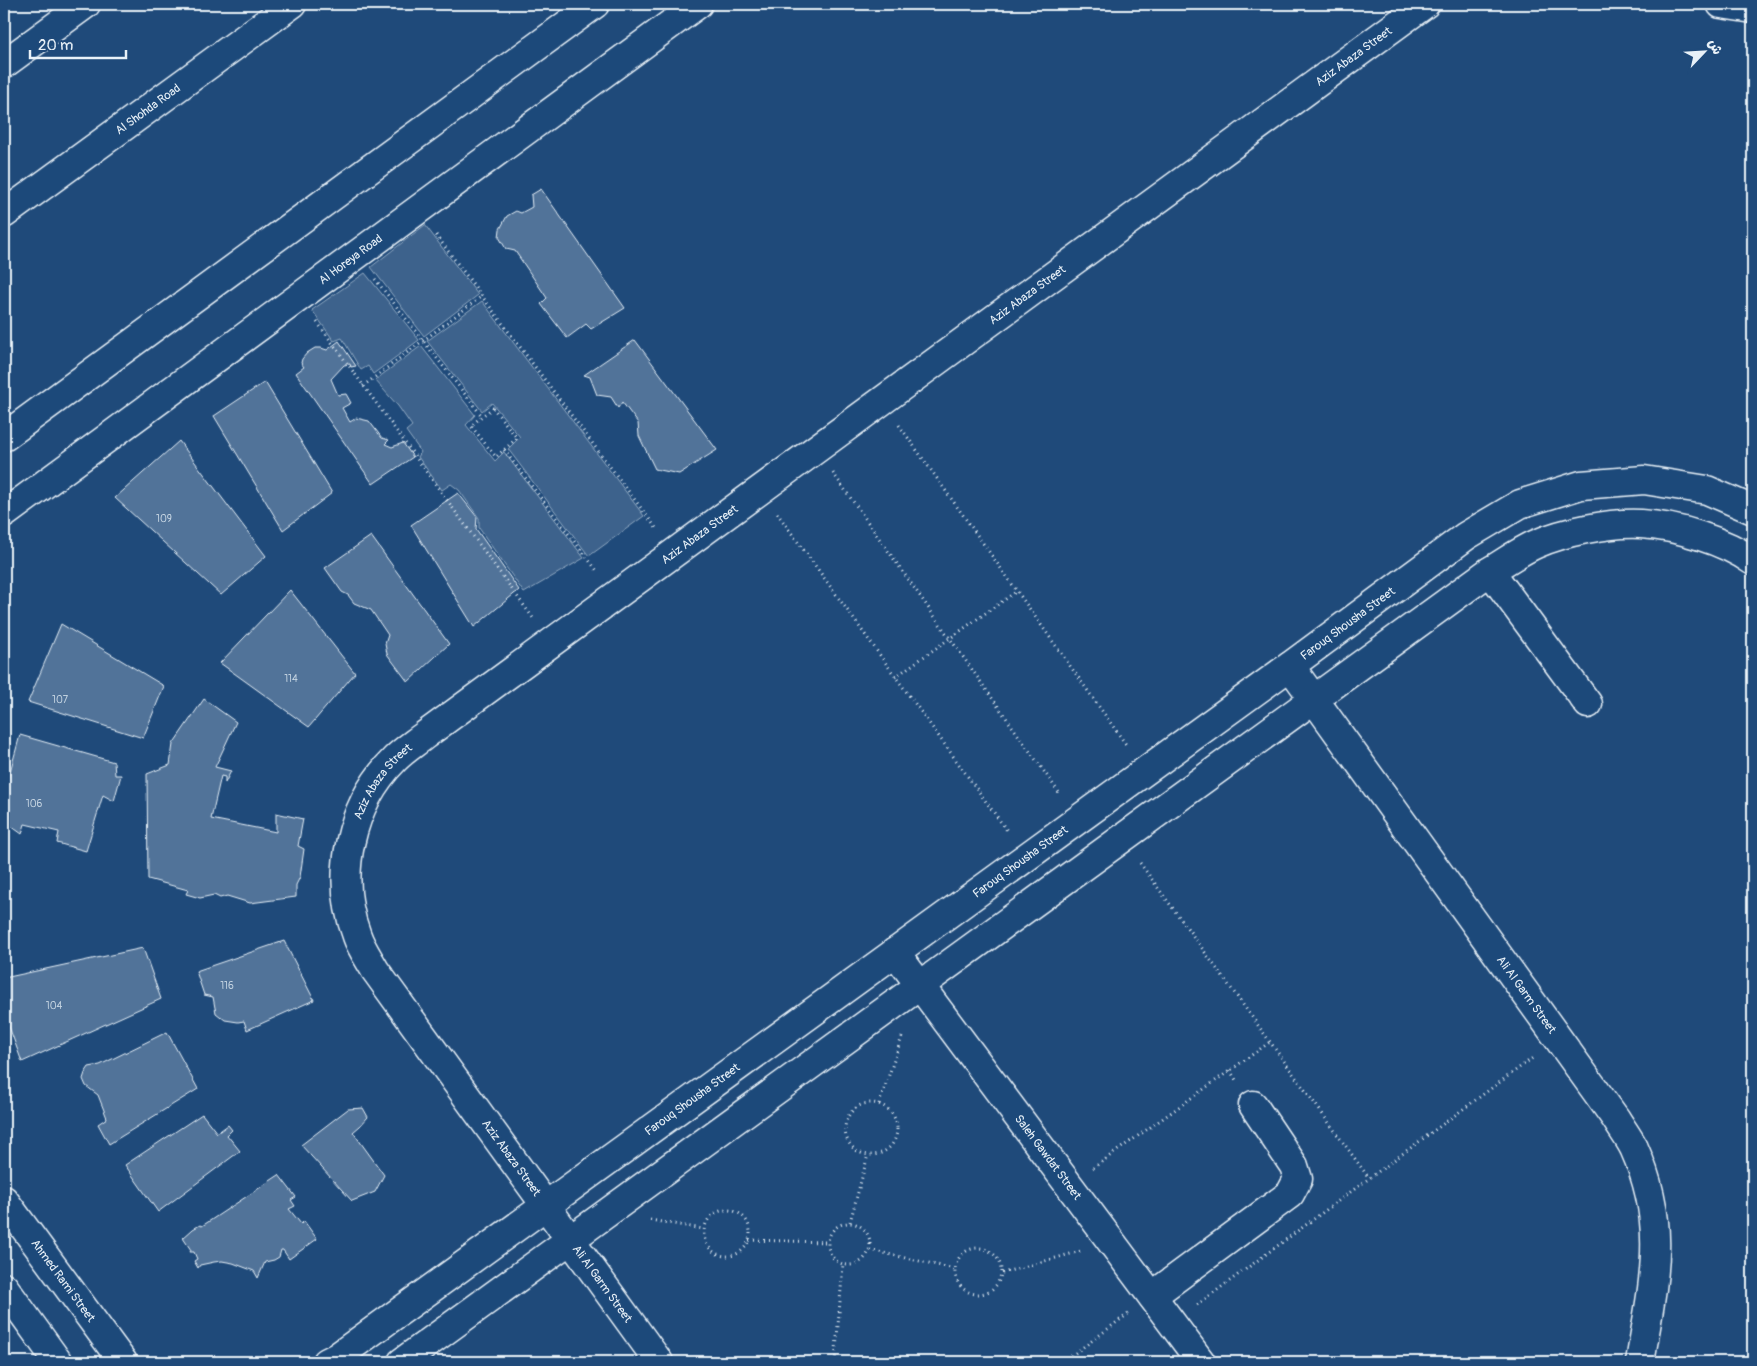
<svg xmlns="http://www.w3.org/2000/svg" width="1757" height="1366" viewBox="0 0 1757 1366" font-family="Pangolin,'Playpen Sans Arabic',sans-serif">
  <rect width="100%" height="100%" fill="#1f4a7a"/>
  <filter id="ink" filterUnits="userSpaceOnUse"><feTurbulence type="fractalNoise" baseFrequency=".02" numOctaves="2"/><feDisplacementMap in="SourceGraphic" scale="10" xChannelSelector="R" yChannelSelector="G"/><feConvolveMatrix kernelMatrix="1 2 1 2 8 2 1 2 1" color-interpolation-filters="sRGB"/></filter>
  <g filter="url(#ink)">
    <g fill="#3c628c" stroke="#92aac2">
      <polygon points="425,225 478,295 424,336 371,267"/>
      <polygon points="365,273 419,340 373,374 368,366 361,370 342,338 334,341 312,310"/>
      <polygon points="482,301 644,516 589,556 508,449 520,437 492,403 482,411 427,341"/>
      <polygon points="421,346 475,415 466,425 495,461 504,452 584,558 524,593 479,528 479,518 459,490 451,484 442,490 418,457 421,452 406,431 412,426 398,406 375,380"/>
    </g>
    <g fill="#517399" stroke="#e8f1f8">
      <polygon points="541,189 625,308 591,329 586,324 567,338 541,304 547,298 515,251 506,249 499,237 500,229 507,216 516,211 521,213 532,207 531,195"/>
      <polygon points="635,340 717,450 679,474 655,469 639,436 638,423 622,402 618,408 611,397 597,395 590,377 584,375"/>
      <polygon points="339,341 356,366 351,367 350,364 344,365 331,379 338,395 346,394 351,403 342,408 350,422 356,418 369,421 382,438 389,440 385,444 392,447 403,443 413,457 373,484 296,373 304,367 301,363 302,359 307,353 315,348 321,348 327,350"/>
      <polygon points="265,382 332,493 283,530 214,416"/>
      <polygon points="179,441 266,556 221,595 115,498"/>
      <polygon points="458,493 477,517 476,529 519,590 474,627 411,525"/>
      <polygon points="371,536 449,644 408,682 387,654 385,644 388,635 371,610 354,603 348,595 342,592 325,568"/>
      <polygon points="290,590 355,673 309,727 220,663"/>
      <polygon points="61,624 164,686 143,738 28,702"/>
      <polygon points="204,699 236,722 215,767 231,771 225,783 225,777 221,776 211,819 276,832 276,813 303,819 298,846 304,849 300,877 296,885 296,897 250,903 227,896 220,898 214,895 200,898 186,894 188,890 148,879 147,774 170,765 173,744"/>
      <polygon points="20,735 114,762 115,775 121,775 114,801 103,795 86,851 57,843 59,832 25,824 22,834 4,821 4,794"/>
      <polygon points="284,941 314,1000 247,1030 244,1021 238,1022 225,1020 216,1013 213,997 204,995 196,971"/>
      <polygon points="143,948 161,999 22,1062 4,1013 4,978"/>
      <polygon points="167,1032 198,1089 109,1144 98,1124 107,1118 98,1095 86,1086 83,1079 85,1073 89,1067 100,1065"/>
      <polygon points="363,1108 368,1117 360,1126 353,1132 384,1175 375,1192 352,1201 301,1145 348,1109"/>
      <polygon points="202,1114 217,1133 228,1125 232,1130 227,1135 240,1151 158,1212 125,1165"/>
      <polygon points="279,1175 296,1197 291,1200 295,1206 289,1209 301,1224 304,1221 317,1239 289,1259 283,1250 281,1250 279,1257 274,1260 265,1262 258,1278 254,1271 233,1263 222,1261 214,1262 200,1265 198,1268 194,1261 197,1259 194,1252 190,1252 191,1250 183,1238 193,1229 200,1225 202,1226"/>
    </g>
    <g fill="none" stroke-linecap="round" stroke-linejoin="round">
      <defs>
        <g id="minor">
          <polyline points="1721,4 1753,9"/>
          <polyline points="4,437 595,4"/>
          <path id="s1" d="M 4,514 L 698,4"/>
          <polyline points="1490,571 1588,704"/>
          <path id="s2" d="M 1290,666 L 1616,1119 C 1622,1129 1629,1138 1634,1148 C 1669,1226 1653,1283 1640,1362"/>
          <path id="s3" d="M 895,952 L 1201,1362"/>
          <path id="s4" d="M 4,1200 L 123,1362"/>
          <polyline points="4,1287 58,1362"/>
          <polyline points="1152,1296 1290,1194 1298,1179 1294,1166 1253,1105"/>
          <path id="s5" d="M 327,1362 L 337,1357 L 1290,666 L 1466,536 L 1520,504 L 1581,485 L 1644,480 L 1707,490 L 1753,510"/>
          <path d="M 402,1362 L 1490,571 C 1505,562 1520,551 1536,544 C 1563,532 1611,522 1641,524 C 1676,526 1725,541 1753,561"/>
          <path id="s6" d="M 659,1362 L 375,970 C 369,959 361,948 357,936 C 334,876 350,804 395,759 C 404,750 415,743 425,735 L 1425,4"/>
        </g>
        <g id="major">
          <polyline points="4,64 86,4"/>
          <path id="s7" d="M 4,214 L 292,4"/>
        </g>
      </defs>
      <use href="#minor" stroke="#e8f1f8" stroke-width="31"/>
      <use href="#major" stroke="#e8f1f8" stroke-width="31"/>
      <g stroke="#e8f1f8" stroke-width="3" stroke-dasharray="1 4" stroke-linecap="butt">
        <polyline points="436,235 656,528"/>
        <polyline points="375,279 482,416 471,426 496,457 517,438 493,408 482,416"/>
        <polyline points="317,322 533,618"/>
        <polyline points="363,386 482,296"/>
        <polyline points="899,425 1127,746"/>
        <polyline points="504,450 598,572"/>
        <polyline points="833,473 1060,794"/>
        <polyline points="777,513 1008,832"/>
        <polyline points="895,677 1017,591"/>
        <polyline points="1140,863 1369,1178"/>
        <polyline points="1230,1070 1236,1080"/>
        <circle cx="871" cy="1129" r="26"/>
        <polyline points="879,1104 902,1037"/>
        <polyline points="1093,1168 1270,1042"/>
        <circle cx="727" cy="1233" r="23"/>
        <polyline points="650,1220 703,1229"/>
        <polyline points="850,1222 868,1155"/>
        <circle cx="849" cy="1244" r="21"/>
        <polyline points="749,1240 827,1242"/>
        <circle cx="978" cy="1271" r="23"/>
        <polyline points="870,1250 955,1269"/>
        <polyline points="1002,1273 1081,1251"/>
        <polyline points="1197,1305 1534,1057"/>
        <polyline points="824,1362 826,1362"/>
        <polyline points="835,1362 843,1265"/>
        <polyline points="1063,1362 1128,1314"/>
      </g>
      <use href="#minor" stroke="#1f4a7a" stroke-width="28"/>
      <use href="#major" stroke="#1f4a7a" stroke-width="28"/>
    </g>
  </g>
  <g text-anchor="middle" dominant-baseline="central" stroke-width="4.5" stroke-linejoin="round" paint-order="stroke">
    <g font-size="10" fill="#c2d2e0">
      <text x="164" y="519">109</text>
      <text x="291" y="679">114</text>
      <text x="60" y="700">107</text>
      <text x="34" y="804">106</text>
      <text x="227" y="986">116</text>
      <text x="54" y="1006">104</text>
    </g>
    <g font-size="12" fill="#e8f1f8" stroke="#1f4a7a">
      <text stroke="none"><textPath href="#s6" startOffset="1902">Aziz Abaza Street</textPath></text>
      <text stroke="none"><textPath href="#s7" startOffset="178">Al Shohda Road</textPath></text>
      <text stroke="none"><textPath href="#s1" startOffset="430">Al Horeya Road</textPath></text>
      <text stroke="none"><textPath href="#s6" startOffset="1498">Aziz Abaza Street</textPath></text>
      <text stroke="none"><textPath href="#s6" startOffset="1092">Aziz Abaza Street</textPath></text>
      <text stroke="none"><textPath href="#s5" startOffset="1260">Farouq Shousha Street</textPath></text>
      <text stroke="none"><textPath href="#s6" startOffset="688">Aziz Abaza Street</textPath></text>
      <text stroke="none"><textPath href="#s5" startOffset="855">Farouq Shousha Street</textPath></text>
      <text stroke="none"><textPath href="#s2" startOffset="405">Ali Al Garm Street</textPath></text>
      <text stroke="none"><textPath href="#s5" startOffset="450">Farouq Shousha Street</textPath></text>
      <text stroke="none"><textPath href="#s3" startOffset="256">Saleh Gawdat Street</textPath></text>
      <text transform="translate(511 1158) rotate(54)">Aziz Abaza Street</text>
      <text stroke="none"><textPath href="#s4" startOffset="100">Ahmed Rami Street</textPath></text>
      <text transform="translate(602 1284) rotate(54)">Ali Al Garm Street</text>
    </g>
  </g>
  <rect width="1757" height="1366" fill="none" stroke="#1f4a7a" stroke-width="20"/>
  <rect x="10" y="10" width="1737" height="1346" fill="none" stroke="#e8f1f8" stroke-width="2" filter="url(#ink)"/>
  <g transform="translate(1704 52) rotate(65)" stroke="#1f4a7a" stroke-width="4" paint-order="stroke">
  <path d="M0-4L9 19L0 12L-9 19Z" fill="#e8f1f8"/>
  <text y="-8" font-size="14" font-weight="bold" text-anchor="middle" fill="#e8f1f8">ش</text>
  </g>
  <path d="M30 50v8h96v-8" fill="none" stroke="#e8f1f8" stroke-width="2.5"/>
  <text x="38" y="50" font-size="15" fill="#e8f1f8" stroke="#1f4a7a" stroke-width="4" paint-order="stroke">20 m</text>
</svg>
